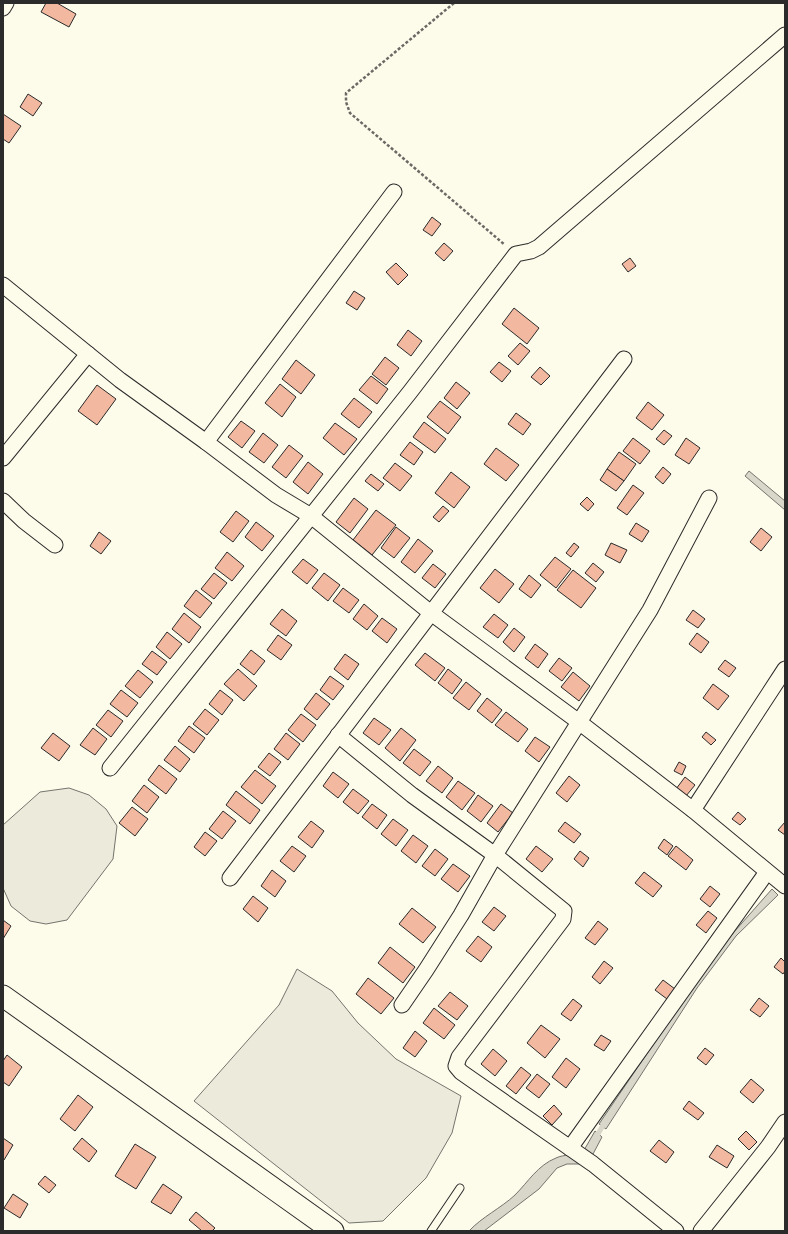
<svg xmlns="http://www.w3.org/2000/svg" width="788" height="1234" viewBox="0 0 788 1234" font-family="'Alegreya Sans',sans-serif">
  <rect width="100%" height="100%" fill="#fdfbea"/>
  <g fill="#ecebdb" stroke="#74746e">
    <polygon points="69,788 89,795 106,809 117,826 113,859 67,920 46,924 30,921 11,906 3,888 3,825 40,792"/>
    <polygon points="297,969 332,991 358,1023 396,1059 461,1096 452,1133 426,1178 383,1221 349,1223 194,1101 279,1005"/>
  </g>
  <g fill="#d8d7c9" stroke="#74746e">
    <polygon points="749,471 785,501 785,510 745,476"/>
    <polygon points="772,889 778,895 736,936 697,988 606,1129 599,1124 693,986 734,932"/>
    <path d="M 595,1131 L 602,1137 L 593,1154 L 581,1164 L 567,1164 L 557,1168 L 539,1189 L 484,1231 L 469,1231 C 482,1217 501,1208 515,1195 C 528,1182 538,1165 556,1158 C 564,1154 574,1156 583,1152 Z"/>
  </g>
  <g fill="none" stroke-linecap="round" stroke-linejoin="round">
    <polyline stroke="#d8d7c9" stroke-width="5" points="595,1139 605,1122"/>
  </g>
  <g fill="#f2b8a0" stroke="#2b2b2b">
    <polygon points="46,3 57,3 76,14 69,27 41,12"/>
    <polygon points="28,94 42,103 33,116 20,107"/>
    <polygon points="3,114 21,126 9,143 3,139"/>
    <polygon points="432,217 441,224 432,236 423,230"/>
    <polygon points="444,243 453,251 444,261 435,253"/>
    <polygon points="630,258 636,266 628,272 622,264"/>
    <polygon points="396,263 408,275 398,285 386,272"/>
    <polygon points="354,291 365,298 357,310 346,303"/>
    <polygon points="514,308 539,328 527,344 502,324"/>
    <polygon points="408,330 422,341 411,356 397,345"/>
    <polygon points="520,343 530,351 518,365 508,356"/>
    <polygon points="385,357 399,368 386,385 372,374"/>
    <polygon points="296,360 315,375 301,394 282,379"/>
    <polygon points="499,362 511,371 502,382 490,372"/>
    <polygon points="540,367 550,376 541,385 531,377"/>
    <polygon points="371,376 388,389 377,404 359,390"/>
    <polygon points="456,382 470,393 457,409 444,398"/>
    <polygon points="280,384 296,397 282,417 265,403"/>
    <polygon points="97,385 116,399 97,425 78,411"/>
    <polygon points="354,398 372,412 359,428 341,414"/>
    <polygon points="440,401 461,417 448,434 427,417"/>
    <polygon points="648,402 664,415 652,430 636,418"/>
    <polygon points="516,413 531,424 523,435 508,424"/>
    <polygon points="241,421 255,431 242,448 228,437"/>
    <polygon points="424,422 446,439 435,453 413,437"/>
    <polygon points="335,423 357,439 344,455 323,438"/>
    <polygon points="664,430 672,436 664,445 656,439"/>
    <polygon points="263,433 278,445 264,463 249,452"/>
    <polygon points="633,438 650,451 640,464 623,451"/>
    <polygon points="686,438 700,448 689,464 675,455"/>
    <polygon points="410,442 423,452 414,465 400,455"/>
    <polygon points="289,445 303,456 286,478 272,467"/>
    <polygon points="496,448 519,465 506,481 484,464"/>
    <polygon points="619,452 636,464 624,481 607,469"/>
    <polygon points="308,462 323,474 308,494 293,482"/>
    <polygon points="395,463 412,476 400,491 383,478"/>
    <polygon points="663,467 671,474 663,484 655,477"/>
    <polygon points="607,469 624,481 616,491 600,480"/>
    <polygon points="451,472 470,487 454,508 435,493"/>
    <polygon points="371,474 384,484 378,491 365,481"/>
    <polygon points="633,485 644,493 627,515 617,508"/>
    <polygon points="587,497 594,504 588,511 580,504"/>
    <polygon points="354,498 368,509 350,533 336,522"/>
    <polygon points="443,506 449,511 439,522 433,517"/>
    <polygon points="376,510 396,525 372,555 353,540"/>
    <polygon points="236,511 249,521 233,542 220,532"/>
    <polygon points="256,522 274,536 262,551 245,537"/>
    <polygon points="636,523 649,531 642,542 629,534"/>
    <polygon points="396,527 410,538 394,558 381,548"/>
    <polygon points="761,528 772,537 761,551 750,542"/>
    <polygon points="99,532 111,541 101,554 90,546"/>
    <polygon points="418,539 433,551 415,573 401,562"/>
    <polygon points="574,543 579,547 571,557 566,553"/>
    <polygon points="611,543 627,550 620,563 605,555"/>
    <polygon points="227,552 244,566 232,581 215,568"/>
    <polygon points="555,557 571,569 556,588 540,575"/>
    <polygon points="303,559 318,570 307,584 292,572"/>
    <polygon points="593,563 604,572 596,582 585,573"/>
    <polygon points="433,564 446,574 435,588 422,578"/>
    <polygon points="495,569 514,584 499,603 480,588"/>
    <polygon points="573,570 596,588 581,608 557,590"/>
    <polygon points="214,573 227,583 214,599 201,589"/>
    <polygon points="324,573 340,585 328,601 312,588"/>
    <polygon points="529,575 541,585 531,598 519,589"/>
    <polygon points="343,588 359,600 349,613 333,601"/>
    <polygon points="196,590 212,603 200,618 184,606"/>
    <polygon points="364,604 378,616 367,630 353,619"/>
    <polygon points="282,609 297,621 286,636 270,624"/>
    <polygon points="693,610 705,619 698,628 686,620"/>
    <polygon points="184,613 201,627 189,643 172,629"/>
    <polygon points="494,614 508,625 498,638 483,627"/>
    <polygon points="382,618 397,629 387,643 372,631"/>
    <polygon points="514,628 525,637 514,652 503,642"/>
    <polygon points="167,632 182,644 170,659 156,647"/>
    <polygon points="697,633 709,642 701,653 689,644"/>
    <polygon points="278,635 292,645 281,660 267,650"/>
    <polygon points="535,644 548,654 538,668 525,658"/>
    <polygon points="251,650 265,661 254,675 240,664"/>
    <polygon points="152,651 167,662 157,675 142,664"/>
    <polygon points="425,653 445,668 435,681 415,665"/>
    <polygon points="345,654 359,664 348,680 334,669"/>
    <polygon points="559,658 572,668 562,681 549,671"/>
    <polygon points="725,660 736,668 729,677 718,669"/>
    <polygon points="238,669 257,686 244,701 224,684"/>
    <polygon points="448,669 462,680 452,694 438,683"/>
    <polygon points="138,670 153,682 140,698 125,686"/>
    <polygon points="573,672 590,686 579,701 561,687"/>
    <polygon points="330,676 344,686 333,700 320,690"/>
    <polygon points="466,682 481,694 469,710 453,698"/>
    <polygon points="713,684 729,696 718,710 703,698"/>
    <polygon points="121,690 138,703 127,717 110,704"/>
    <polygon points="220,690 233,700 222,715 209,704"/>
    <polygon points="316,693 330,704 317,720 304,709"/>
    <polygon points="487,698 502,710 492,723 477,711"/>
    <polygon points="205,709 219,720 207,735 193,724"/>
    <polygon points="108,710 123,721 111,737 96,725"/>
    <polygon points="506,712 528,729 518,742 495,725"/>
    <polygon points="301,714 316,725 303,742 288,730"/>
    <polygon points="374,718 391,730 379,745 363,733"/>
    <polygon points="189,726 205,738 194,753 178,741"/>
    <polygon points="93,728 107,739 95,755 80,745"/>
    <polygon points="401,728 416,740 400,761 385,748"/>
    <polygon points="706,732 716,740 711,745 702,737"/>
    <polygon points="53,733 70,746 59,761 41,748"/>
    <polygon points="286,733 300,744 288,760 274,749"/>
    <polygon points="535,737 550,747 539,762 525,751"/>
    <polygon points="175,746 190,759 180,772 164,760"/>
    <polygon points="414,749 431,762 420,776 403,763"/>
    <polygon points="269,753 281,762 270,776 258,767"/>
    <polygon points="679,762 686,766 682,775 674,771"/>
    <polygon points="159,765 177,779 166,794 148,780"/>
    <polygon points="438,766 453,778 442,793 426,781"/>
    <polygon points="255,770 276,786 262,804 241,787"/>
    <polygon points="333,772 349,784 338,798 323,786"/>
    <polygon points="569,776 580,785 567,802 556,793"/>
    <polygon points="685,777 695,785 686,796 676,789"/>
    <polygon points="458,781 475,793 462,810 446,797"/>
    <polygon points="144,785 159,797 147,813 132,801"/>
    <polygon points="353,789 369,801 358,814 343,802"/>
    <polygon points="236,791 260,810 250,824 226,805"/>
    <polygon points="478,795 493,806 481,822 467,811"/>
    <polygon points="372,804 387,815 377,829 362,817"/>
    <polygon points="501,804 513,813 498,832 487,823"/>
    <polygon points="132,807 148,819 135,836 119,823"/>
    <polygon points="223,811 236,821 222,839 209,829"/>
    <polygon points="738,812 746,819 740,825 732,819"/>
    <polygon points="393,819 408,830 396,846 381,834"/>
    <polygon points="311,821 324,831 312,848 298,837"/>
    <polygon points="565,822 581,834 574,843 558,831"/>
    <polygon points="785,822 785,835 778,830"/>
    <polygon points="205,832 217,841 205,856 194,847"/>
    <polygon points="413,835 428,846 416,863 401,851"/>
    <polygon points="664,839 673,846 667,855 658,848"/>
    <polygon points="292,846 306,856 294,872 280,861"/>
    <polygon points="536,846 553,859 542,872 526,859"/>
    <polygon points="676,846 693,860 686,870 668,856"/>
    <polygon points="435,849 448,859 435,876 422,866"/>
    <polygon points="580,851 589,858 583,867 574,859"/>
    <polygon points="453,864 470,876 458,892 441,879"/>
    <polygon points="272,870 286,881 275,897 261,886"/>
    <polygon points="644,872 662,886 653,897 635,883"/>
    <polygon points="710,886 720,894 710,907 700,899"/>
    <polygon points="253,896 268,908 258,922 243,909"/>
    <polygon points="494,907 506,916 494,931 482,922"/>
    <polygon points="412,908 436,927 423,943 399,924"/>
    <polygon points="708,911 717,918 706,933 696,925"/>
    <polygon points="3,920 11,926 3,939"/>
    <polygon points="598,921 608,929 595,945 585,938"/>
    <polygon points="478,936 492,947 481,962 466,951"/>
    <polygon points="390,947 415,967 403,983 378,963"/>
    <polygon points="781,958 785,962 785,971 783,974 774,967"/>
    <polygon points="604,961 613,968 600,984 592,977"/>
    <polygon points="368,978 394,998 381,1014 356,994"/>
    <polygon points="663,980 675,989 667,999 655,990"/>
    <polygon points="450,992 468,1006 457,1020 438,1006"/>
    <polygon points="759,998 769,1006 760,1017 750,1010"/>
    <polygon points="573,999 582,1006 571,1021 561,1014"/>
    <polygon points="434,1008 455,1025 444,1039 423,1023"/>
    <polygon points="541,1025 560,1039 545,1058 527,1043"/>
    <polygon points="415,1031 427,1041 415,1057 403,1048"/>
    <polygon points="601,1035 611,1041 604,1051 594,1045"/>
    <polygon points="705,1048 714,1055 706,1065 697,1058"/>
    <polygon points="493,1049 507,1061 495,1076 481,1064"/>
    <polygon points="7,1055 22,1067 9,1086 3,1082 3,1061"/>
    <polygon points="566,1058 580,1069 566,1088 552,1077"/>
    <polygon points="521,1067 531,1075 516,1094 506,1086"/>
    <polygon points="537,1074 550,1084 539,1098 526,1088"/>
    <polygon points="751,1079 764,1090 753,1103 740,1092"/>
    <polygon points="78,1095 93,1107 75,1131 60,1119"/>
    <polygon points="689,1101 704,1113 698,1120 683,1109"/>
    <polygon points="554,1105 562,1114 552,1125 543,1116"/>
    <polygon points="746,1131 757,1142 749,1150 738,1139"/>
    <polygon points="3,1138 13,1145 4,1160 3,1160"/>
    <polygon points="82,1138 97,1151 89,1162 73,1149"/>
    <polygon points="659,1140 674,1152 666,1163 650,1151"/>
    <polygon points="135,1144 156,1157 136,1189 115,1176"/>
    <polygon points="717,1145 734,1156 727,1168 709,1157"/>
    <polygon points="45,1176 56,1185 49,1193 38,1184"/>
    <polygon points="163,1184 182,1197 171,1214 151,1202"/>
    <polygon points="13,1194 28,1204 20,1218 4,1208"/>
    <polygon points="196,1212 215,1228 212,1231 202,1231 189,1220"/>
  </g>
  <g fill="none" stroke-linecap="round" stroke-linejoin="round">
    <defs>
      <polyline id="lane" points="431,1231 460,1188"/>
      <g id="street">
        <polyline points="3,8 6,3"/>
        <polyline points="3,285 120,380 206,442 276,495 311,516 431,613 579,722 693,810 785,886"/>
        <polyline points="206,442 394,192"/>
        <polyline points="3,458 88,354"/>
        <polyline points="3,501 24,521 55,545"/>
        <polyline points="338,735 412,795 495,855 564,911 563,919 459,1057 456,1066 461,1072 570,1148 767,872"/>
        <polyline points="110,768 410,392 516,254 531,251 539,247 785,35"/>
        <polyline points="693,810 785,669"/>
        <polyline points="230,878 624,359"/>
        <polyline points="402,1005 426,970 461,915 495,855 650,610 709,498"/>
        <polyline points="570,1148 593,1164 676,1231"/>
        <polyline points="701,1231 768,1147 785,1122"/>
      </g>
      <polyline id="secondary" points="3,996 333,1231"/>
    </defs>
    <use href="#lane" stroke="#2b2b2b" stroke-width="9"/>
    <use href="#street" stroke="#2b2b2b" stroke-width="17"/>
    <use href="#secondary" stroke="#2b2b2b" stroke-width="23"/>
    <polyline stroke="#6a6964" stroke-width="2.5" stroke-dasharray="3 2" stroke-linecap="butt" points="454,3 346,93 346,102 350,113 505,245"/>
    <use href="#lane" stroke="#fdfbea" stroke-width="7"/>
    <use href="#street" stroke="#fdfbea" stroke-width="15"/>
    <use href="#secondary" stroke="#fdfbea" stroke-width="21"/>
  </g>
  <rect width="788" height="1234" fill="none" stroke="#2b2b2b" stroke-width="8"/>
</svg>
